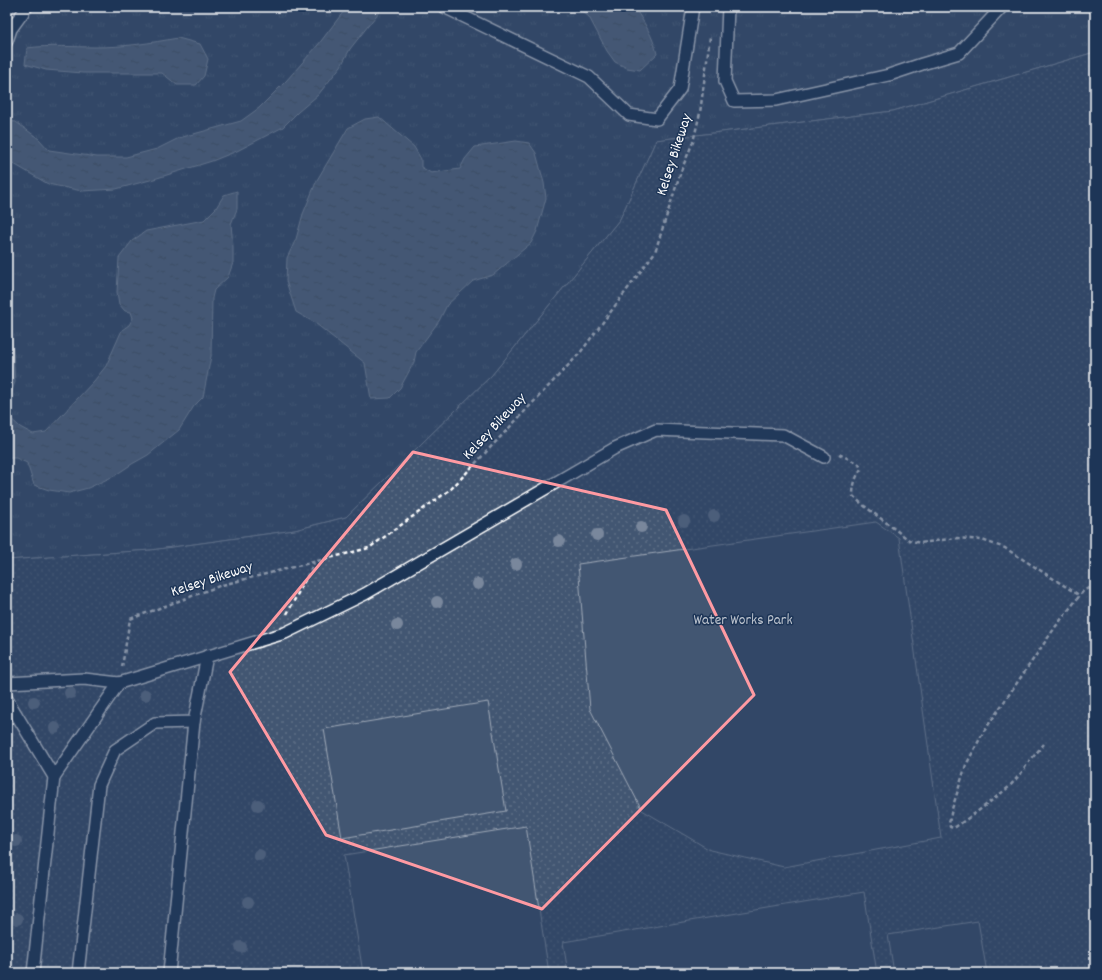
<svg xmlns="http://www.w3.org/2000/svg" width="1102" height="980" viewBox="0 0 1102 980" font-family="Dekko,sans-serif">
  <defs>
    <pattern id="grass-tufts" width="24" height="20" patternUnits="userSpaceOnUse"><rect width="24" height="20" fill="#425672"/><path d="M3 7l-1-3M5 7V3M7 7l1-3M15 17l-1-3M17 17v-4M19 17l1-3" fill="none" stroke="#5e6f87"/></pattern>
    <pattern id="park-dots" width="8" height="8" patternUnits="userSpaceOnUse"><rect width="8" height="8" fill="#425672"/><path d="M2 2h.1M6 6h.1" fill="none" stroke="#5e6f87" stroke-width="1.8" stroke-linecap="round"/></pattern>
    <pattern id="water-ripples" width="26" height="14" patternUnits="userSpaceOnUse"><rect width="26" height="14" fill="#67788e"/><path d="M2 4q2-2 4 0t4 0M15 11q2-2 4 0t4 0" fill="none" stroke="#5a626d"/></pattern>
  </defs>
  <rect width="100%" height="100%" fill="#263d5e"/>
  <filter id="ink" filterUnits="userSpaceOnUse"><feTurbulence type="fractalNoise" baseFrequency=".025" numOctaves="2"/><feDisplacementMap in="SourceGraphic" scale="8" xChannelSelector="R" yChannelSelector="G"/><feConvolveMatrix kernelMatrix="1 2 1 2 8 2 1 2 1" color-interpolation-filters="sRGB"/></filter>
  <g filter="url(#ink)">
    <polygon fill="url(#grass-tufts)" stroke="#a0aab8" points="7,7 1095,7 1095,52 893,111 656,140 620,219 492,375 346,517 295,530 151,550 7,560"/>
    <polygon fill="url(#park-dots)" stroke="#a0aab8" points="1095,52 1095,973 7,973 7,560 151,550 295,530 346,517 492,375 620,219 656,140 893,111"/>
    <g fill="#425672" stroke="#a0aab8">
      <polygon points="876,522 899,538 941,838 784,867 710,850 642,810 590,709 578,564"/>
      <polygon points="488,702 506,811 342,838 324,729"/>
      <polygon points="526,826 549,973 363,973 344,855"/>
      <polygon points="864,892 877,973 568,973 563,942"/>
      <polygon points="978,921 987,973 894,973 888,935"/>
    </g>
    <g fill="url(#water-ripples)" stroke="#a4aebb">
      <polygon points="347,7 381,7 379,12 350,49 341,66 318,95 298,112 283,127 237,151 212,161 154,179 116,189 82,191 48,184 7,160 7,121 16,122 39,139 49,150 97,157 126,157 157,149 179,138 241,121 259,108 286,81 318,45"/>
      <path d="M 577,7 L 634,7 C 644,22 653,36 657,54 L 640,70 L 627,68 L 615,62 L 607,51 L 589,17 Z"/>
      <path d="M 178,38 L 200,44 L 208,59 L 204,76 L 196,85 L 177,85 L 162,73 L 83,73 L 46,70 L 25,64 L 27,48 C 50,45 73,47 95,47 C 125,47 150,43 178,38 Z"/>
      <polygon points="379,117 414,147 421,159 421,167 431,173 460,169 465,159 475,147 516,141 529,143 536,153 544,183 546,198 537,231 531,243 493,275 473,281 447,305 439,321 416,352 414,362 406,377 400,388 390,398 371,399 365,363 315,323 296,312 286,281 287,258 296,239 303,214 317,180 348,128 365,119"/>
      <polygon points="237,191 237,209 231,224 233,247 233,263 228,277 214,290 212,298 211,356 203,397 194,406 179,430 148,455 132,464 114,476 88,488 69,493 49,490 34,485 27,463 16,458 7,458 7,413 7,415 20,427 33,434 46,432 94,381 106,366 122,330 129,325 133,318 131,312 125,311 119,304 117,292 119,258 132,241 146,231 204,220 216,208 224,195"/>
      <polygon points="7,291 10,306 15,382 7,405"/>
    </g>
    <g fill="none" stroke-linecap="round" stroke-linejoin="round">
      <defs>
        <g id="service">
          <polyline points="444,7 589,77 629,115 657,119 680,89 693,7"/>
          <polyline points="728,7 725,81 734,101 776,100 889,75 922,64 959,53 1002,7"/>
          <polyline points="7,41 11,29 27,7"/>
          <polyline points="7,683 84,679 119,683 285,633 365,594 615,448 656,430 783,435 824,457"/>
          <polyline points="7,699 54,777 33,973"/>
          <polyline points="54,777 119,683"/>
          <polyline points="78,973 99,785 115,750 155,723 194,722 207,656"/>
          <polyline points="169,973 194,722"/>
        </g>
      </defs>
      <use href="#service" stroke="#fff" stroke-width="14"/>
      <g stroke="#fff" stroke-width="2.5" stroke-dasharray="4 3" stroke-linecap="butt">
        <path d="M 839,454 L 859,464 L 861,469 C 855,478 853,486 853,496 L 863,505 L 909,540 L 920,543 L 957,538 L 982,540 L 1005,548 L 1079,595"/>
        <polyline points="287,614 314,563"/>
        <polyline points="122,667 130,619 222,585 369,548 451,489 580,353 655,252 681,171 693,142 700,113 710,37"/>
        <polyline points="1044,744 1028,763 1022,772 1009,787 977,812 954,828 950,827 949,823 952,809 966,765 984,731 1056,626 1084,590 1095,586"/>
      </g>
      <use href="#service" stroke="#1d3557" stroke-width="11"/>
    </g>
    <g fill="#79879c">
      <circle cx="714" cy="516" r="6"/>
      <circle cx="684" cy="521" r="6"/>
      <circle cx="641" cy="527" r="6"/>
      <circle cx="597" cy="535" r="6"/>
      <circle cx="559" cy="541" r="6"/>
      <circle cx="516" cy="564" r="6"/>
      <circle cx="478" cy="584" r="6"/>
      <circle cx="437" cy="602" r="6"/>
      <circle cx="397" cy="625" r="6"/>
      <circle cx="70" cy="693" r="6"/>
      <circle cx="145" cy="695" r="6"/>
      <circle cx="34" cy="702" r="6"/>
      <circle cx="55" cy="728" r="6"/>
      <circle cx="258" cy="805" r="6"/>
      <circle cx="16" cy="841" r="6"/>
      <circle cx="259" cy="855" r="6"/>
      <circle cx="248" cy="902" r="6"/>
      <circle cx="17" cy="919" r="6"/>
      <circle cx="241" cy="947" r="6"/>
    </g>
  </g>
  <path d="M0 0H1102V980H0ZM 413,452 L 666,510 L 754,695 L 542,909 L 326,835 L 230,672 Z" fill="#263d5e" fill-opacity=".55" fill-rule="evenodd"/>
  <path fill="none" stroke="#ff9aa2" stroke-width="3" stroke-linejoin="round" d="M 413,452 L 666,510 L 754,695 L 542,909 L 326,835 L 230,672 Z"/>
  <g text-anchor="middle" dominant-baseline="central" stroke-width="3" stroke-linejoin="round" paint-order="stroke">
    <g font-size="15" fill="#fff" stroke="#1d3557">
      <text transform="translate(675 155) rotate(-72)">Kelsey Bikeway</text>
      <text transform="translate(495 427) rotate(-47)">Kelsey Bikeway</text>
      <text transform="translate(212 580) rotate(-18)">Kelsey Bikeway</text>
    </g>
    <g font-size="15" fill="#bdc4ce" stroke="#1d3557">
      <text x="743" y="621">Water Works Park</text>
    </g>
  </g>
  <rect width="1102" height="980" fill="none" stroke="#1d3557" stroke-width="24"/>
  <rect x="12" y="12" width="1078" height="956" fill="none" stroke="#fff" stroke-width="1.5" filter="url(#ink)"/>
</svg>
